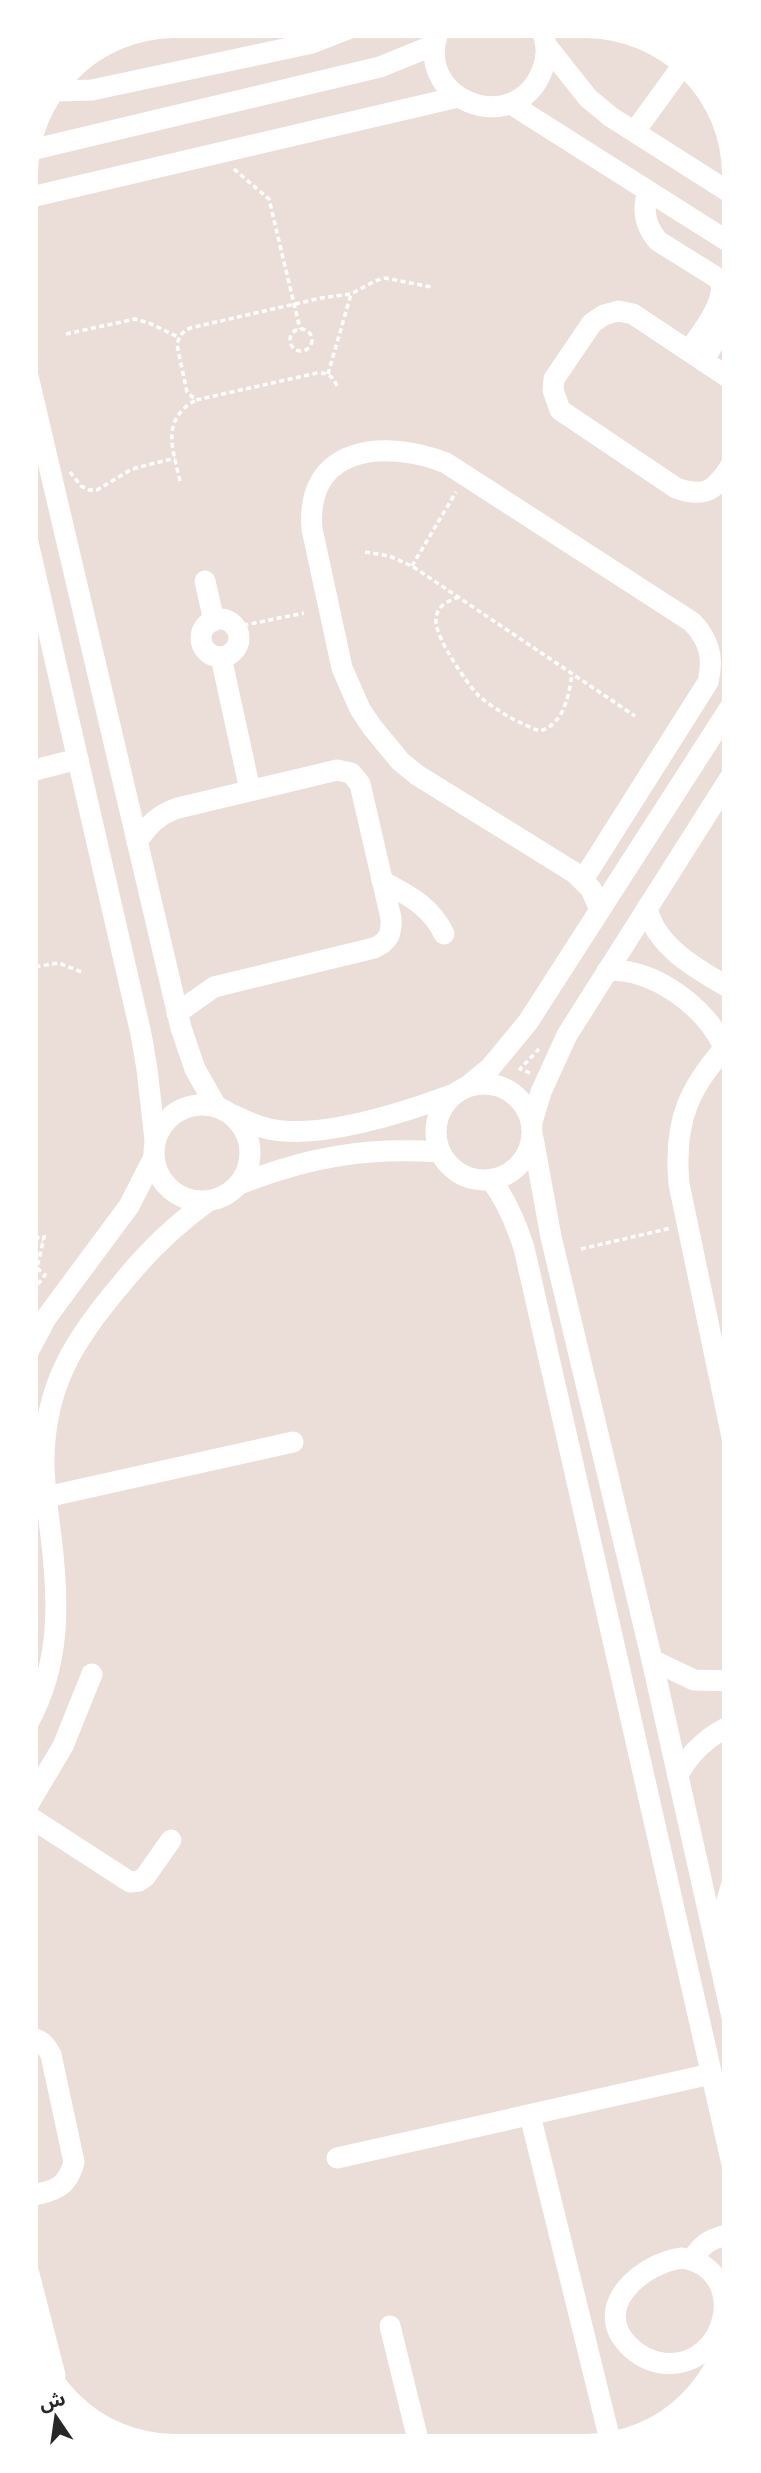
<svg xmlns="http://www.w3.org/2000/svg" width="761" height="2473" viewBox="0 0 761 2473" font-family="Poppins,'Noto Sans Arabic',sans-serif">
  <rect width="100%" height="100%" fill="#ebddd7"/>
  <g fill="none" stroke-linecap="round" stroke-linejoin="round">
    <g stroke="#fff" stroke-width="3.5" stroke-dasharray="5 3.5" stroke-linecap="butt">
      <polyline points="234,169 269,199 300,329"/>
      <circle cx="301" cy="340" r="11"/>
      <polyline points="66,334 135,319 149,323 178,337"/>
      <polyline points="328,374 351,294"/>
      <path d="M 337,386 C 333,377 328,372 317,373 L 196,400 L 187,392 L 177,345 C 179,336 182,332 190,328 L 321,298 L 351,294 L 375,281 L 385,278 L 431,287"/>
      <polyline points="70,472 81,486 89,490 97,490 132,469 175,458"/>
      <path d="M 180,481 C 173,449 160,420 196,400"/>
      <polyline points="365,552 389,556 412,566 635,716"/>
      <polyline points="412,566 456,492"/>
      <path d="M 459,597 C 447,601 435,607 436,622 C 436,638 467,684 479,696 C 495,710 520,724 540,731 C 564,724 569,695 572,674"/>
      <polyline points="235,627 304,613"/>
      <polyline points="724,756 733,743"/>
      <polyline points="27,968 59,963 84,973"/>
      <polyline points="530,1073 520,1069 539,1049"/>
      <polyline points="28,1231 43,1241"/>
      <polyline points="581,1249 671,1228"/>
      <polyline points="28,1298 45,1275 37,1268 45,1233"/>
    </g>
    <g stroke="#fff" stroke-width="21">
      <path d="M 440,28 C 409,98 514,141 542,71 C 548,57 547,42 541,29"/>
      <polyline points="546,45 588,98 611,117 732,194"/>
      <polyline points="55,91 92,90 312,43 353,27"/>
      <polyline points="511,104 732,244"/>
      <polyline points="635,131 683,65"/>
      <polyline points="31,150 380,67 434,45"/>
      <path d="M 648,192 C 642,210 645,226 658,241 L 719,279 C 730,298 700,334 689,351"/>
      <polyline points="27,198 458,97"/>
      <polyline points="703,361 732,313"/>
      <polyline points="27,372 181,1028 195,1069 216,1106"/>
      <path d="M 732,380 L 633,314 L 618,311 L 604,315 L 592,323 L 554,379 L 553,390 L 560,410 L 676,488 C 707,499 716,489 732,464"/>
      <polyline points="27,538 141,1034 147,1069 155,1140"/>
      <polyline points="205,581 214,621"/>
      <circle cx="220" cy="638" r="19"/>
      <polyline points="221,657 250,790"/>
      <polyline points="27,772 78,759"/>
      <path d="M 137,842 C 148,825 159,814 178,808 L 337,770 L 351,773 L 360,784 L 391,918 C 392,934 388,942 374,948 L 214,987 L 177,1013"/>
      <path d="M 586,875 L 708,682 C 714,657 709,640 692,622 L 446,463 C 386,439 305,445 312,529 L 342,668 L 360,709 L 372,727 L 400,761 L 417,775 L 575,873 L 591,889 L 600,910"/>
      <path d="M 382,881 C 408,895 431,906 444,934"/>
      <path d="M 647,908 C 656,948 700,971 733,990"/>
      <path d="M 607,971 C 651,966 708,1008 724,1048"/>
      <path d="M 733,1038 C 690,1087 673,1117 679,1184 L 733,1442"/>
      <circle cx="484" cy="1132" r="48"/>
      <polyline points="468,1086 490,1068 528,1022 733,703"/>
      <circle cx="202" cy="1153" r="48"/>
      <path d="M 233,1115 C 245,1121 256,1126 269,1129 C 320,1140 406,1112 454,1094"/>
      <polyline points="532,1122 541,1092 567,1035 733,773"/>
      <polyline points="533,1138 551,1237 652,1660 734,2026"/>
      <path d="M 491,1180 C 507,1201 516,1223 524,1248 L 734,2173"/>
      <path d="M 240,1184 C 308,1157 367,1147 440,1152"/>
      <polyline points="28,1352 46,1318 129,1206 153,1159"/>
      <polyline points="46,1497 293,1442"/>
      <polyline points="652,1660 694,1680 734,1681"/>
      <path d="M 28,1723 C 61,1663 59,1602 51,1536 C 48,1512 44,1487 44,1462 C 44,1386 75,1338 123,1282 C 148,1251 175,1225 207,1202"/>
      <path d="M 678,1775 C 691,1751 709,1735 734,1724"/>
      <polyline points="28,1805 63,1746 92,1674"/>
      <polyline points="28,1816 130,1882 139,1881 145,1877 171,1840"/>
      <polyline points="720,1941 722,1917 734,1877"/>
      <path d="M 29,2038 C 41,2039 46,2045 51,2055 L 74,2162 C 67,2189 53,2191 29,2196"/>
      <polyline points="530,2115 611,2444"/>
      <polyline points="337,2158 711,2074"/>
      <path d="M 682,2258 C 751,2269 729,2371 662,2363 C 649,2361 638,2355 629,2346 C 590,2307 642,2263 682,2258 Z"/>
      <path d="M 692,2260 C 703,2241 714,2238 734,2233"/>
      <polyline points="29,2274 55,2375"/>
      <polyline points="390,2326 419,2444"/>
    </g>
  </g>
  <path d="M0 0H761V2473H0ZM175 38H585A137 137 0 0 1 722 175V2297A137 137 0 0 1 585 2434H175A137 137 0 0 1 38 2297V175A137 137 0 0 1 175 38Z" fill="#fff" fill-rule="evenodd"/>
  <g transform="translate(56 2417) rotate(347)" stroke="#ffffff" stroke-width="5" paint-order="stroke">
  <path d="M0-5L12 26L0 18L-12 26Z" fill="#272727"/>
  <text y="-10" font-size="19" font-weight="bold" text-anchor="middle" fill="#272727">ش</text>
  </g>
</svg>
